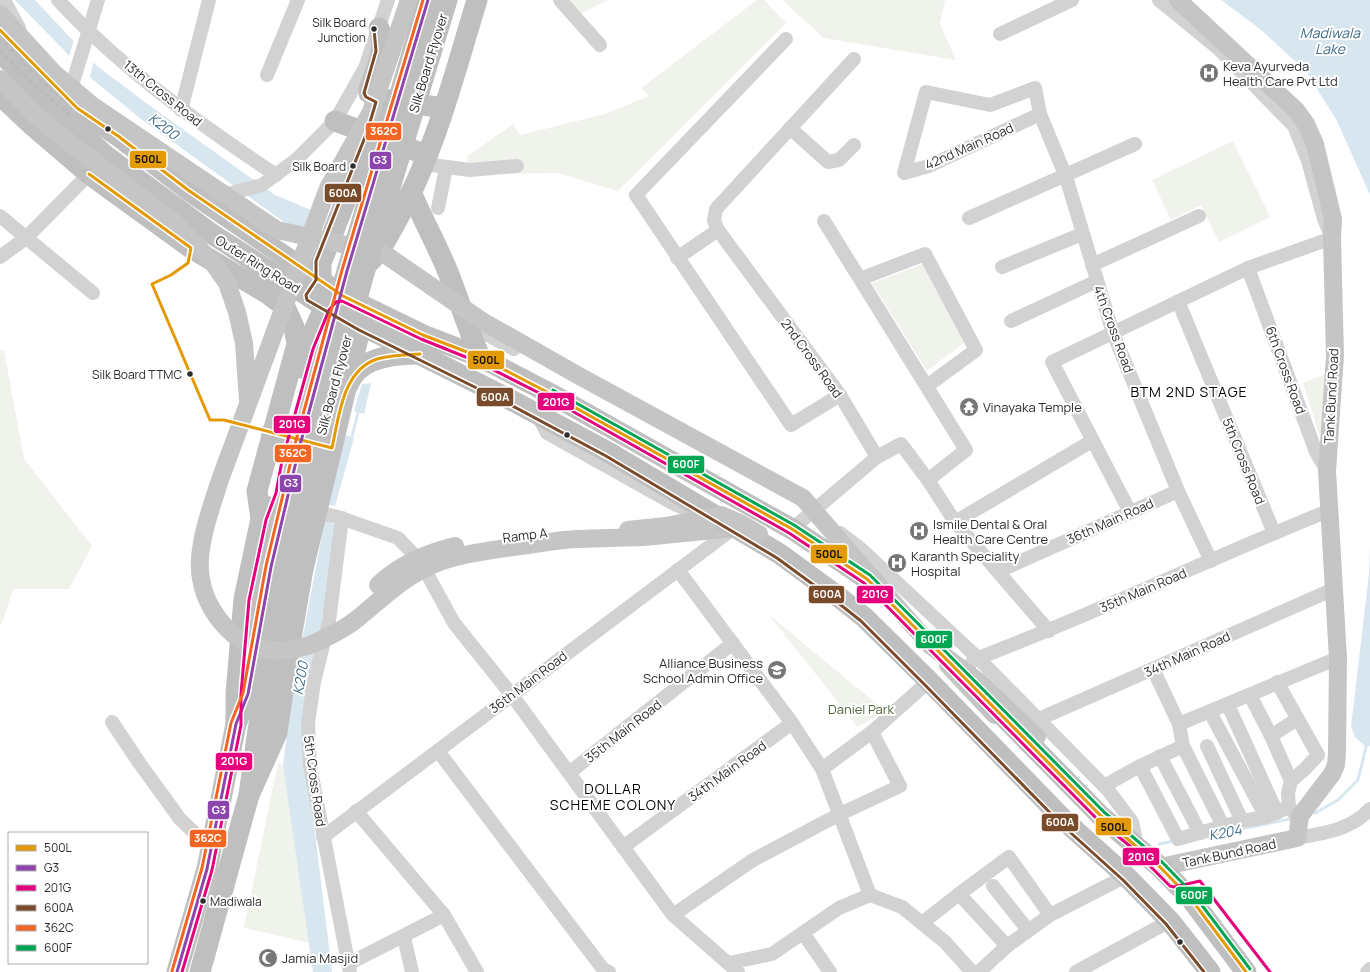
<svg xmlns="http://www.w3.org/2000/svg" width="1370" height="972" viewBox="0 0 1370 972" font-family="Manrope,sans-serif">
  <rect width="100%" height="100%" fill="#fff"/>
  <g fill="#f0f3eb">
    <polygon points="565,0 608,0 580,14"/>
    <polygon points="757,0 764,0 786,23 618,191 558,173 466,174 468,156 513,124 520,135 605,114 649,96 641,88"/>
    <polygon points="782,0 945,0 940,24 956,60 824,38"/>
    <polygon points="1233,141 1270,217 1219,242 1201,205 1171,220 1152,180"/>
    <polygon points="923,264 965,342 927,371 872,283"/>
    <path d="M 0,350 L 4,350 L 24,459 L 92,546 L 69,589 L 14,589 C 7,601 8,613 0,625 Z"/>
    <polygon points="1328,373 1320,437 1303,383"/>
    <polygon points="768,614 885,711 858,727"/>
    <polygon points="278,762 283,765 310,943 244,928"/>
  </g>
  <g fill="#d8e6f0">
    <polygon points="15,0 35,0 97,66 153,108 275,195 314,211 309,240 141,119 92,79"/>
    <polygon points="1221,0 1370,0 1370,195 1337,121 1306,71 1260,29"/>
    <polygon points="371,383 364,414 354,411 362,384"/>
    <polygon points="343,434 354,438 335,506 323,503"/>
    <polygon points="325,519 339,527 302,726 332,972 313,972 283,765 294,683"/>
    <polygon points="1370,546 1370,746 1366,747 1355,737 1351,727 1369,574"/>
  </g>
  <polygon fill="#fff" points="74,40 94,61 89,80 68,60"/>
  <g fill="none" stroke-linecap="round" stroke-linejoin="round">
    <g stroke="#d8e6f0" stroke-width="3">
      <polyline points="351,440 359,409"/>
      <polyline points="1315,813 1338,800 1358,780 1366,747"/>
      <polyline points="1235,830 1290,819"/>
      <polyline points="1159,844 1174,841"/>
    </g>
    <g stroke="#d2d2d2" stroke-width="14">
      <polyline points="4,0 19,28"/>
      <path d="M 58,0 C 122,69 198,123 276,175"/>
      <polyline points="560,0 600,45"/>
      <polyline points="1000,34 1072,0"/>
      <polyline points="786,39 636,195 791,425 840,395"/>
      <polyline points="854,59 716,209 714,221 718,230 840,395 877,457 901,444 928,480 955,522 1049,631"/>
      <polyline points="267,75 298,0"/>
      <polyline points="73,82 98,0"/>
      <polyline points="181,110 209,0"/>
      <polyline points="1040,114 929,166 904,173 926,92 990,105 1035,88 1040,114 1066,177 1113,333 1178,491 1211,561"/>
      <polyline points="790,128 828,162 839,160 854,145"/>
      <polyline points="424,164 470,170 517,166"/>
      <polyline points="219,193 228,194 262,185 297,159 335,121 365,68 388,0"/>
      <polyline points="438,208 446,168"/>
      <polyline points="0,216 93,293"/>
      <polyline points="969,218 1135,144"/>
      <polyline points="824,221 966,450 928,480"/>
      <polyline points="0,257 26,238 89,174"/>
      <polyline points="677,258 718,230"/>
      <polyline points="1092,265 1199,216"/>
      <polyline points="1002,267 1082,234"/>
      <polyline points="1248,268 1316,452 1327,471"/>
      <polyline points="860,279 925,254 976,350 927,386"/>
      <polyline points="1178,301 1274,533"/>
      <polyline points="1011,321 1097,281"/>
      <polyline points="465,323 514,349"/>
      <polyline points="537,414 547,433 676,505 695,512"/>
      <polyline points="317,512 338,517 398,538 420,561 454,623 511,694 673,915 738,972"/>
      <polyline points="1130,512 1052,362 1248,268 1332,238 1324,219 1308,161 1294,126 1219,49 1159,0"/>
      <polyline points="342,518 329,621 314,682 308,723 310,766 350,972"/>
      <polyline points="955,522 1092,441"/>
      <polyline points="792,529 877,457"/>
      <polyline points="840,533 860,548 978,658 1108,790 1132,822 1135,835 1134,843"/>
      <polyline points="678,570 792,723 822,769 870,895"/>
      <polyline points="999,571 1178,491"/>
      <path d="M 972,662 L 978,658 C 1097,613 1211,558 1328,511"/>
      <polyline points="1153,669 1179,724 1338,658"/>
      <polyline points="1277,682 1318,755 1305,769 1291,781"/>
      <polyline points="1250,695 1271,736 1291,781 1288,793 1289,807 1294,813"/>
      <polyline points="1228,705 1277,813"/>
      <polyline points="1210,712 1266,817"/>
      <polyline points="112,722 140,764 180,819 210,848"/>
      <polyline points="1179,724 1183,746 1223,826"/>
      <polyline points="1032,725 1039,719 1334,589"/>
      <polyline points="1271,736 1297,719"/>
      <polyline points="1207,746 1242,821"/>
      <polyline points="438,751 603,969 609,972"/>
      <polyline points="1160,756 1200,833"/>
      <polyline points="1140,766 1178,839 1242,821 1266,817 1289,807"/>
      <polyline points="822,769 872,732 929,681"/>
      <polyline points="569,773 733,643"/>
      <polyline points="1104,786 1140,766 1183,746"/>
      <polyline points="356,811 444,915 477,972"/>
      <polyline points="323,837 734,528"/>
      <path d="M 1297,838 C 1324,833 1351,830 1370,809"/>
      <polyline points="623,847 792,723"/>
      <polyline points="993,886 1028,930"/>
      <polyline points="870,895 902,907 945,942 972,972"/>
      <polyline points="673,915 753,860 840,814 900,786 872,732"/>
      <polyline points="922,923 959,894"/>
      <polyline points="803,933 830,972"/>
      <polyline points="404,937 412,972"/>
      <polyline points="1007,946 959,894 1009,857 1050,915"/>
      <polyline points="729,963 772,954 839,908 870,895"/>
      <polyline points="348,964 444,915"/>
      <polyline points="979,972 1007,946 1050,915 1126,876"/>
      <polyline points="1076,972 1170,921"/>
      <polyline points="1367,972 1370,969"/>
    </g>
    <g stroke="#c5c5c5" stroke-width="18">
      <polyline points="644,537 734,528"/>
      <polyline points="948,665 995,715"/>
      <polyline points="1160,867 1297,838 1300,816 1332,774 1336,765 1337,753 1338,658 1327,471 1335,356 1332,238 1333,219 1315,144 1306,124 1296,110 1178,0"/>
    </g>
    <g stroke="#bfbfbf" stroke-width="21">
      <path d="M 379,28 C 386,50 377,68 369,89 L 369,93 L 382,99 L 444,108"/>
      <polyline points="0,30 77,108 118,136 188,190 343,296 423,335 480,357 551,394 792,529 867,579 876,588"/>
      <polyline points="0,52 62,116 106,156 209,232 325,307 509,399 608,452 780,554 840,598 864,617 929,681 1066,822 1126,876 1170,921 1210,972"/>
      <polyline points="0,95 33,126 89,174 191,248 268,294 285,307 294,327 297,344 257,491 261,519"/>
      <polyline points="335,121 427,155"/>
      <path d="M 412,194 C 423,220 437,245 448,272 C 459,300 468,329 480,357"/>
      <path d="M 365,266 C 380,254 387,238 396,222 C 435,153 454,75 477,0"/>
      <polyline points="321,282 321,263 372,134 382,99"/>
      <path d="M 302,368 C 308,346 318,312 334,297"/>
      <path d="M 348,385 C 358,358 393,354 417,354"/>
      <polyline points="272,432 319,444"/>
      <polyline points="988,701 1101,816 1160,867 1191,899 1246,972"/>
      <polyline points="236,724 236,694 244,599 261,519 266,506"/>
      <polyline points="249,795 277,733 289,650 303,569 364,313"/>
      <polyline points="177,972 207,869 236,724 248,694 271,567"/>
      <polyline points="200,972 249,795 258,730 286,571"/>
    </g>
    <g stroke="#b9b9b9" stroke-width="3" stroke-dasharray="4 3" stroke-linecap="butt">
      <polyline points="0,39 40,80 75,109"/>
      <polyline points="0,51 35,86 70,115"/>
    </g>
    <g stroke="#c5c5c5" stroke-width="18">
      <path d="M 409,0 L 371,112 L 328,188 L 221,477 C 212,505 195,549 201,579 C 205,605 224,632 248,644 C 267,654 298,651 317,642 C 330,636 346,628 357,619 C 383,598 405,575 437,563 C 461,554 487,551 512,547 C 529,545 547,542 564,540 C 591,538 618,538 644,537"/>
      <polyline points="0,14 54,73 93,106 277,230 383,253 482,321 581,377 803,498 930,645 979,682 1037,737"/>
      <polyline points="0,79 32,112 62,137 175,223 213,263 227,283 237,312 244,343 248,400"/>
      <polyline points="628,530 666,526 721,515 740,523 759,534"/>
      <path d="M 378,585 C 400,564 426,553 455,546"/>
    </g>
    <g stroke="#bfbfbf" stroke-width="21">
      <polyline points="271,567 300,445 347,271 428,0"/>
      <polyline points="286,571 362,280 447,0"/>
    </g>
    <defs>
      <g id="bus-1">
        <polyline points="0,30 77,108 118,136 188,190 343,296 423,335 480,357 551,394 792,529 867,579 1101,816 1160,867 1191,899 1246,972"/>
        <path d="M 89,174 L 191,248 L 188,263 L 171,275 L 152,284 L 210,420 L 224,420 L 332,448 C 339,417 342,371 377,359 C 391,355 406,355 420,354"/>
      </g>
      <polyline id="bus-2" points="177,972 207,869 236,724 248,694 271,567 300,445 347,271 428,0"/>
      <polyline id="bus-3" points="182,972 212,870 241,725 241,694 249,600 266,520 276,493 282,461 313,349 329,310 336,302 342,301 421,339 478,362 549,398 789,533 864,583 1097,819 1131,847 1170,886 1174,887 1200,881 1270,972"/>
      <polyline id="bus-4" points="374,29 376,51 364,93 366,97 376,102 367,132 316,261 316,280 306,295 307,300 359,330 507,403 606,456 777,558 837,602 861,621 925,685 1062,825 1123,880 1166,924 1204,972"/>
      <polyline id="bus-5" points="172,971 202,868 231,723 243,693 266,566 295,444 342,270 423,0"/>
      <polyline id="bus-6" points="553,390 794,525 870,575 1104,812 1163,863 1195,896 1250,969"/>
    </defs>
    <use href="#bus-1" stroke="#fff" stroke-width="6"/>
    <use href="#bus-2" stroke="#fff" stroke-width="6"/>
    <use href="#bus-3" stroke="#fff" stroke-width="6"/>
    <use href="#bus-4" stroke="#fff" stroke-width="6"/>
    <use href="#bus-5" stroke="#fff" stroke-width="6"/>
    <use href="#bus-6" stroke="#fff" stroke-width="6"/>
    <use href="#bus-1" stroke="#e39a04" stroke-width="3"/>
    <use href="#bus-2" stroke="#8e44ad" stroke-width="3"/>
    <use href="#bus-3" stroke="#e5007d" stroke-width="3"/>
    <use href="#bus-4" stroke="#7a4b2a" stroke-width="3"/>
    <use href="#bus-5" stroke="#f26522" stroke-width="3"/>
    <use href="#bus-6" stroke="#00a651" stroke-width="3"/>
  </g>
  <defs>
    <symbol id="hospital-disc" viewBox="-11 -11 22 22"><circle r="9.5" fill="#767676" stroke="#fff"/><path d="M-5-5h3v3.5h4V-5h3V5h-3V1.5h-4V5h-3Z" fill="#fff"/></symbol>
    <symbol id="temple-disc" viewBox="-11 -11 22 22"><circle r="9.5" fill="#767676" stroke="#fff"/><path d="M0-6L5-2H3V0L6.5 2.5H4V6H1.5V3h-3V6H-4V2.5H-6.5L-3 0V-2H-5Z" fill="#fff"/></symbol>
    <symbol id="university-disc" viewBox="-11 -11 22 22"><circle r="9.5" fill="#767676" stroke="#fff"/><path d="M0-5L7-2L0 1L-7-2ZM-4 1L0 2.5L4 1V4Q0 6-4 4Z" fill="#fff"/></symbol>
    <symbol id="mosque-disc" viewBox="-11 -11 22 22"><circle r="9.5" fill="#767676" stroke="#fff"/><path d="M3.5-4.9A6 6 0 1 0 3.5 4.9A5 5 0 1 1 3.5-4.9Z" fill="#fff"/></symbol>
  </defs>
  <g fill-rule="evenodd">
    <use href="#hospital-disc" x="1198" y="62" width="22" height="22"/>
    <use href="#temple-disc" x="958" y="396" width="22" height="22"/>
    <use href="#hospital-disc" x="908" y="520" width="22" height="22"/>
    <use href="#hospital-disc" x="886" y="552" width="22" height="22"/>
    <use href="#university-disc" x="766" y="659" width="22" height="22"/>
    <use href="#mosque-disc" x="257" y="947" width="22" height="22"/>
  </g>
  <g fill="#2d2d2d" stroke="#fff" stroke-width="1.5">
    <circle cx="374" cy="29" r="3.5"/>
    <circle cx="108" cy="129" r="3.5"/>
    <circle cx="353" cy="166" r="3.5"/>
    <circle cx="190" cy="374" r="3.5"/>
    <circle cx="567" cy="435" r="3.5"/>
    <circle cx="203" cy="901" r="3.5"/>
    <circle cx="1180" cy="942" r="3.5"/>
  </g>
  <g text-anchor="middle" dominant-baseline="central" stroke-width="4" stroke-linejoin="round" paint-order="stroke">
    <g font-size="12" fill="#2d2d2d" stroke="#fff" text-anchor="end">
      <text x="366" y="22">Silk Board<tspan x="366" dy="15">Junction</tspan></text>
      <text x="346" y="166">Silk Board</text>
      <text x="182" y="374">Silk Board TTMC</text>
      <text x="210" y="901" text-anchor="start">Madiwala</text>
    </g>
    <g font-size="13" fill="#2d2d2d" stroke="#fff">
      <text transform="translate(428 63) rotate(-73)">Silk Board Flyover</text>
      <text transform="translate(163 93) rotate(39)">13th Cross Road</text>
      <text transform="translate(969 146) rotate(-24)">42nd Main Road</text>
      <text transform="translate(258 264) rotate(32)">Outer Ring Road</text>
      <text transform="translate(1114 329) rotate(70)">4th Cross Road</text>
      <text transform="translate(812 358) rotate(54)">2nd Cross Road</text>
      <text transform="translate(1286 370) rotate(70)">6th Cross Road</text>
      <text transform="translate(334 385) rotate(-75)">Silk Board Flyover</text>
      <text transform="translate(1331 396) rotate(-87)">Tank Bund Road</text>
      <text transform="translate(1244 461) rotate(68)">5th Cross Road</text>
      <text transform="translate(1110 521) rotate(-24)">36th Main Road</text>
      <text transform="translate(525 535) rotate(-7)">Ramp A</text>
      <text transform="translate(1143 590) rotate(-23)">35th Main Road</text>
      <text transform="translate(1187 654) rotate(-24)">34th Main Road</text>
      <text transform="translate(528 682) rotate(-37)">36th Main Road</text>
      <text transform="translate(623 731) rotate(-38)">35th Main Road</text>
      <text transform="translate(727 771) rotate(-36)">34th Main Road</text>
      <text transform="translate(315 781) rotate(82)">5th Cross Road</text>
      <text transform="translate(1229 853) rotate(-12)">Tank Bund Road</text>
    </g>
    <g font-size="13" fill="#2d2d2d" stroke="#fff" text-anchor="start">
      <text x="1223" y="66">Keva Ayurveda<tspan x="1223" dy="15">Health Care Pvt Ltd</tspan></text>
      <text x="983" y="407">Vinayaka Temple</text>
      <text x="933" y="524">Ismile Dental &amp; Oral<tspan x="933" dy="15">Health Care Centre</tspan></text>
      <text x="911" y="556">Karanth Speciality<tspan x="911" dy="15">Hospital</tspan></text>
      <text x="763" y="663" text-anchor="end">Alliance Business<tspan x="763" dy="15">School Admin Office</tspan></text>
      <text x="282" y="958">Jamia Masjid</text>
    </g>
    <g font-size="13" fill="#51653d" stroke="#fff">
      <text x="861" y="709">Daniel Park</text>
    </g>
    <g font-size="14" font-style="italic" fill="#406e89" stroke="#fff">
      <text x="1330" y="32">Madiwala<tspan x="1330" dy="16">Lake</tspan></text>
      <text transform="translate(164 126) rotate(38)">K200</text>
      <text transform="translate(300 678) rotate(-80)">K200</text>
      <text transform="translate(1225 832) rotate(-11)">K204</text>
    </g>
    <g font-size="14" letter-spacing="1" fill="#000" stroke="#fff">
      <text x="1189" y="391">BTM 2ND STAGE</text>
      <text x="613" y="788">DOLLAR<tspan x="613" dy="16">SCHEME COLONY</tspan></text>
    </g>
  </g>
  <g stroke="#fff" stroke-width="1.5">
    <rect x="365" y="122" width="37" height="19" rx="4" fill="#f26522"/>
    <rect x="129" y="150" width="38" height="19" rx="4" fill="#e39a04"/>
    <rect x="369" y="151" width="23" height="19" rx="4" fill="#8e44ad"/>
    <rect x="324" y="183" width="38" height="20" rx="4" fill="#7a4b2a"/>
    <rect x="467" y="350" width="38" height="20" rx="4" fill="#e39a04"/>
    <rect x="476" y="387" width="38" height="20" rx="4" fill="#7a4b2a"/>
    <rect x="537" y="392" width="38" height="19" rx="4" fill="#e5007d"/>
    <rect x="273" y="415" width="38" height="19" rx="4" fill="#e5007d"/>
    <rect x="274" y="444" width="38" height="19" rx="4" fill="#f26522"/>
    <rect x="667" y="455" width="38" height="19" rx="4" fill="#00a651"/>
    <rect x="279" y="474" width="23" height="19" rx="4" fill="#8e44ad"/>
    <rect x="810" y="544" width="38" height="20" rx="4" fill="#e39a04"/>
    <rect x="808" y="585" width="37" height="19" rx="4" fill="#7a4b2a"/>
    <rect x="856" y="585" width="38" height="19" rx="4" fill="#e5007d"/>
    <rect x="915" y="630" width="38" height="19" rx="4" fill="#00a651"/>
    <rect x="215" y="752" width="38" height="19" rx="4" fill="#e5007d"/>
    <rect x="207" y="800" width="23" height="20" rx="4" fill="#8e44ad"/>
    <rect x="1041" y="813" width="38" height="19" rx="4" fill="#7a4b2a"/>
    <rect x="1095" y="817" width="37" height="19" rx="4" fill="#e39a04"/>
    <rect x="189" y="829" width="38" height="19" rx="4" fill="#f26522"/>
    <rect x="1122" y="847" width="38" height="19" rx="4" fill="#e5007d"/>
    <rect x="1175" y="886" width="38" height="19" rx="4" fill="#00a651"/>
  </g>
  <g font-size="11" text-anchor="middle" font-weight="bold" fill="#fff">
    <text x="384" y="135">362C</text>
    <text x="380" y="164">G3</text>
    <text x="343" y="197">600A</text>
    <text x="495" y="401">600A</text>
    <text x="556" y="406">201G</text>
    <text x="292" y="428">201G</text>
    <text x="293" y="457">362C</text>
    <text x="686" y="468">600F</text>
    <text x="291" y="487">G3</text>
    <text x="827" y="598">600A</text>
    <text x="875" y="598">201G</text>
    <text x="934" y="643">600F</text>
    <text x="234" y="765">201G</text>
    <text x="219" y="814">G3</text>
    <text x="1060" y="826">600A</text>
    <text x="208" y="842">362C</text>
    <text x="1141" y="861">201G</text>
    <text x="1194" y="899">600F</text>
  </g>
  <g font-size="11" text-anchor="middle" font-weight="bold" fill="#111">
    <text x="148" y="163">500L</text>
    <text x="486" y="364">500L</text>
    <text x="829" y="558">500L</text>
    <text x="1114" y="831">500L</text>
  </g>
  <rect x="8" y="832" width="140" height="132" fill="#ffffff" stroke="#ababab"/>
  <rect x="16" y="845" width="20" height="6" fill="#e39a04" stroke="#ababab"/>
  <text x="44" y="852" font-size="12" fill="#2d2d2d">500L</text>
  <rect x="16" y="865" width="20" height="6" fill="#8e44ad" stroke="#ababab"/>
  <text x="44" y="872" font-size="12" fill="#2d2d2d">G3</text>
  <rect x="16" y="885" width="20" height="6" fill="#e5007d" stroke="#ababab"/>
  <text x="44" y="892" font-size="12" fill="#2d2d2d">201G</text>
  <rect x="16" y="905" width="20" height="6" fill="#7a4b2a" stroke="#ababab"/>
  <text x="44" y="912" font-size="12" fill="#2d2d2d">600A</text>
  <rect x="16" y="925" width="20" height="6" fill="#f26522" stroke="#ababab"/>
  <text x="44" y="932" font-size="12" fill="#2d2d2d">362C</text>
  <rect x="16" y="945" width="20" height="6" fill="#00a651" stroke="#ababab"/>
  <text x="44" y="952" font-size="12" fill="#2d2d2d">600F</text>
</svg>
